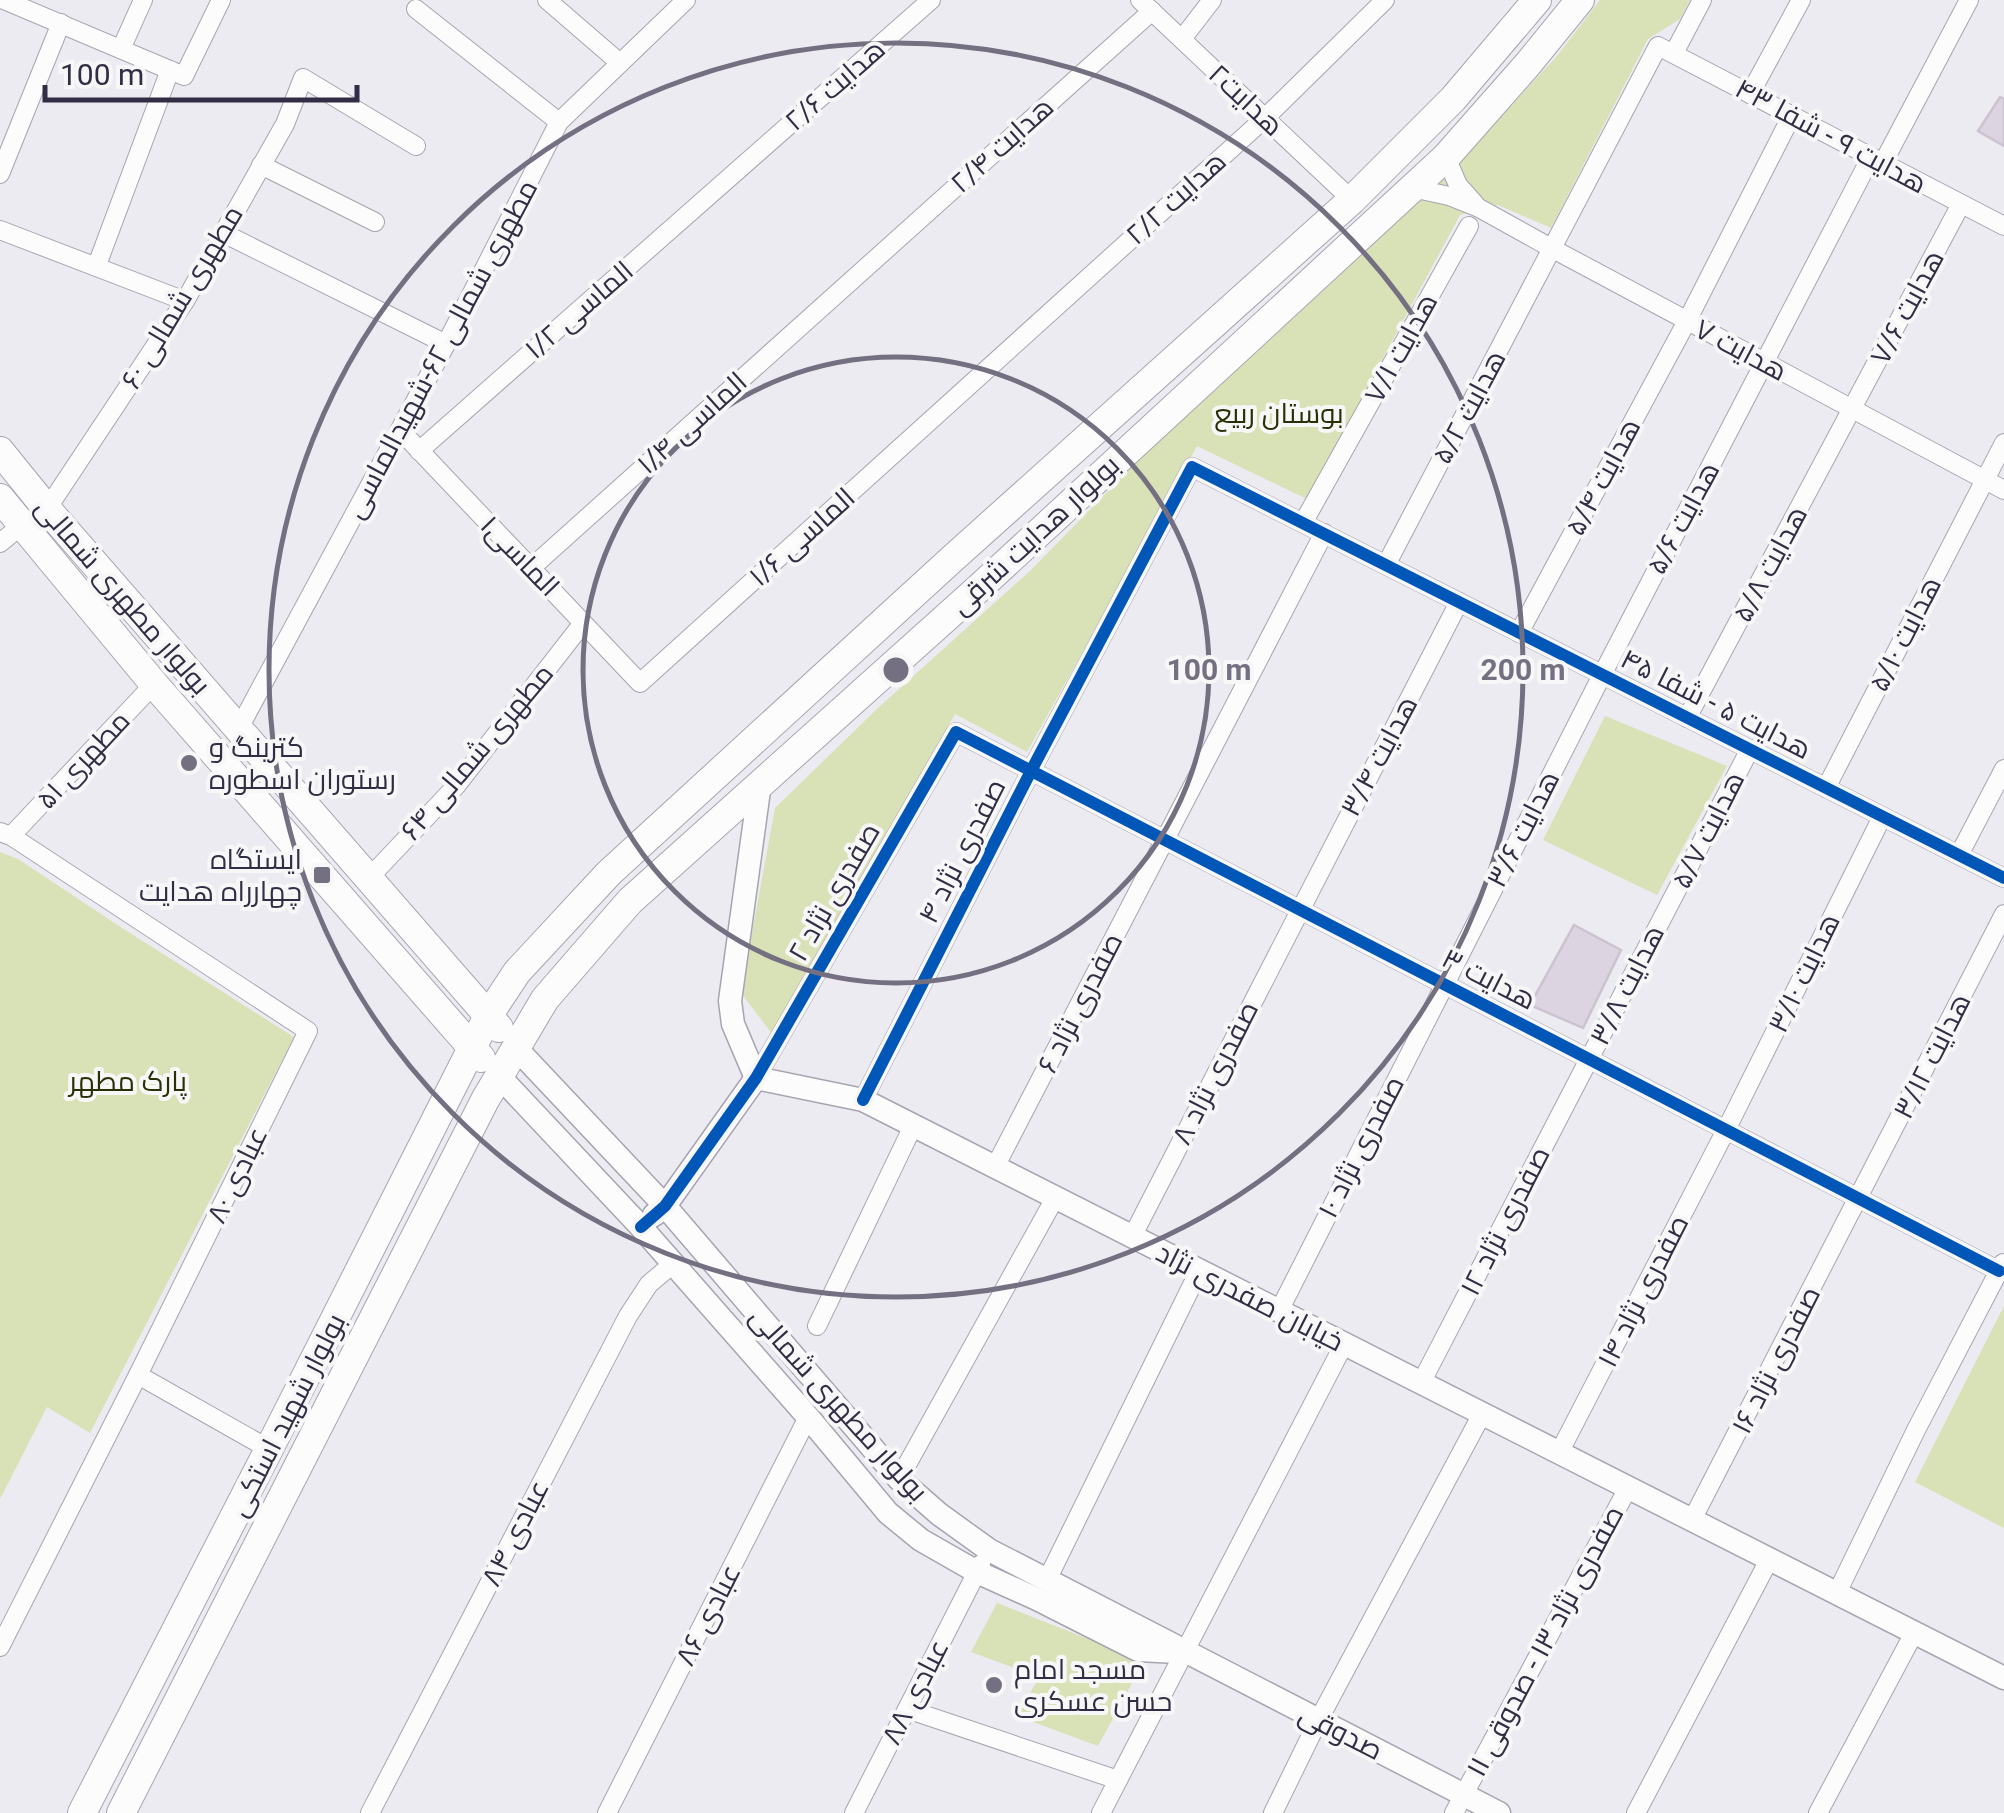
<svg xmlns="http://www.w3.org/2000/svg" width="2004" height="1813" viewBox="0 0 2004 1813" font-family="Roboto,Cairo,sans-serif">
  <rect width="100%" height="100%" fill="#ecebf1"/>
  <g fill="#d9e1b7">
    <polygon points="1600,0 1690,0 1680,19 1648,39 1551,228 1498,205 1460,215 1307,499 1197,446 1027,752 955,714 773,1035 741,993 775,808 879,707 1030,571 1209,388 1452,170 1557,56"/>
    <polygon points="1605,716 1727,766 1657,895 1543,840"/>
    <polygon points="0,852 18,859 122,928 294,1037 90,1433 47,1407 0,1499"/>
    <polygon points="2004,1306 2004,1528 1915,1482"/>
    <polygon points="997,1603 1144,1661 1098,1746 1017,1716 1039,1677 971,1652"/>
  </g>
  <g fill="#ddd4e2" stroke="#cbc3cf" stroke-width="2.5">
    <polygon points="2000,97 2004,99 2004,146 1978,131"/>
    <polygon points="1574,925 1621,950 1583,1028 1530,1005"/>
  </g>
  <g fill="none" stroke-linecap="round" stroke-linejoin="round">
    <defs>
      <g id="minor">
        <polyline points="4,0 184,76 221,0"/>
        <polyline points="547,0 620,63"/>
        <polyline points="1140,0 1352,200"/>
        <polyline points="416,9 559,122"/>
        <polyline points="1182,39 1212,0"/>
        <polyline points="121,49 143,0"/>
        <polyline points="1674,53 1702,0"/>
        <polyline points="1750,94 1801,0"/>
        <polyline points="1446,157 1458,185 1475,204"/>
        <polyline points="1883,163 1969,0"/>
        <polyline points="261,165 375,222"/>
        <polyline points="0,174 61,23"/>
        <polyline points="1412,188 1449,196 1479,208 1553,249 2004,490"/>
        <polyline points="0,230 185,301"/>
        <polyline points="223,233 446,344"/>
        <polyline points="97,265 170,70"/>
        <polyline points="400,430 640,683 1265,118 1385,0"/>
        <polyline points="419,451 931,0"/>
        <polyline points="47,509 185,301 285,124 303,78 416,146"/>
        <polyline points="1303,523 1469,226"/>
        <polyline points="0,543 22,525"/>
        <polyline points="1386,565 1658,46 2004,226"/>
        <polyline points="531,568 1152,11"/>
        <polyline points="1519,633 1687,321 1792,115"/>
        <polyline points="1687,718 1961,204"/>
        <polyline points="238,730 446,344 559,122 686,0"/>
        <polyline points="1826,788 2004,443"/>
        <polyline points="0,832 11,836 308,1031 138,1375 0,1647"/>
        <polyline points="11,836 154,684"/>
        <polyline points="1959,855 2004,769"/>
        <polyline points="368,879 456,786 583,623"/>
        <polyline points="756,1078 956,732 1999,1271"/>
        <polyline points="863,1100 1031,771 1192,467 2004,878"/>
        <polyline points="995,1167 1324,533"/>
        <polyline points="1132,1237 1459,602"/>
        <polyline points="1279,1311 1602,675 1871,157"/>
        <polyline points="817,1326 913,1126"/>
        <polyline points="138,1375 269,1449"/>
        <polyline points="1421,1383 1750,749"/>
        <polyline points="1559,1453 1726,1130 1882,817"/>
        <polyline points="899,1479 1055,1198"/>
        <polyline points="1692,1520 2004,914"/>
        <polyline points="1047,1580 1199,1271"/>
        <polyline points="1837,1593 1916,1430 2003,1263"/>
        <polyline points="907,1709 1118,1780"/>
        <polyline points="370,1813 628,1316 649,1284 674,1263"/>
        <polyline points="607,1813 808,1417"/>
        <polyline points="854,1813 981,1564"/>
        <polyline points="1101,1813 1344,1344"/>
        <polyline points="1273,1813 1318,1721 1482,1414"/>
        <polyline points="1454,1813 1628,1488"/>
        <polyline points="1636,1813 1769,1560"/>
        <polyline points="1818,1813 1914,1633"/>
      </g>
      <g id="tertiary">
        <polyline points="516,1048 665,1206 899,1479 939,1514 989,1550 1499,1813"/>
        <polyline points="499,1076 641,1227 808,1417 888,1513 921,1540 977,1572 1037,1599 1138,1650 1178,1652"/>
        <polyline points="756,1078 863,1100 2004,1678"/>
        <polyline points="756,1078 733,1024 730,1001 760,783"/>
        <polyline points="654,1215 665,1206 756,1078"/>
      </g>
      <g id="secondary">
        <polyline points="0,451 47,509 499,1028"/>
        <polyline points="0,498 154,684 481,1058"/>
        <polyline points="82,1813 269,1449 472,1048 488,1016 517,972 609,873 952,559 1352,200 1453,99 1537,0"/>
        <polyline points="121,1813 485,1100 545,999 630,901 979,588 1446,157 1528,64 1580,0"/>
      </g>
    </defs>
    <use href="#minor" stroke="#a7a4b1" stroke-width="20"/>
    <use href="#tertiary" stroke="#a7a4b1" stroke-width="25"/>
    <use href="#secondary" stroke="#a7a4b1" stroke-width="30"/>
    <use href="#minor" stroke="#fcfcfd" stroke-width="18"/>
    <use href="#tertiary" stroke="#fcfcfd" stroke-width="22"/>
    <use href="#secondary" stroke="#fcfcfd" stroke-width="28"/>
    <defs>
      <g id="cycleway">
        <polyline points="863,1100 1031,771 1192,467 2004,878"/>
        <polyline points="641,1227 665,1206 756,1078 956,732 1999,1271"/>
      </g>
    </defs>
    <use href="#cycleway" stroke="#f7f7f7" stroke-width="19"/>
    <use href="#cycleway" stroke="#0057b8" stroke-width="12"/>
  </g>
  <g fill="none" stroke="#746f81" stroke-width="5">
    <circle cx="896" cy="670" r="313"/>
    <circle cx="896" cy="670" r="627"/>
  </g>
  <g fill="#746f81" stroke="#f7f7f7" stroke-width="4">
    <circle cx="189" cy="763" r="10"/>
    <rect x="312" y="865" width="20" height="20" rx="5"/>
    <circle cx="994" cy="1685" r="10"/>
  </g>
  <g text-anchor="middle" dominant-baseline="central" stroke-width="8" stroke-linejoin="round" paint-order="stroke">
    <g font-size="28" fill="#332c45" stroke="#f7f7f7">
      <text transform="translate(835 85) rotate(-41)">هدایت ۲/۶</text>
      <text transform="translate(1246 100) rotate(43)">هدایت۲</text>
      <text transform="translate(1831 136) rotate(28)">هدایت ۹ - شفا ۴۳</text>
      <text transform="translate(1002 145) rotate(-42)">هدایت ۲/۴</text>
      <text transform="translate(1176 198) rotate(-42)">هدایت ۲/۲</text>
      <text transform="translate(182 297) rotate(-59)">مطهری شمالی ۶۰</text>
      <text transform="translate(1907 307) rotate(-62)">هدایت ۷/۶</text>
      <text transform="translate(579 310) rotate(-41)">الماسی ۱/۲</text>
      <text transform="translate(1401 348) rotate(-61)">هدایت ۷/۱</text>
      <text transform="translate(441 349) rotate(-62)">مطهری شمالی ۶۲-شهیدالماسی</text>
      <text transform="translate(1741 350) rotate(28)">هدایت ۷</text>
      <text transform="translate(1469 407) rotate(-62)">هدایت ۵/۲</text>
      <text transform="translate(692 423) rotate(-42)">الماسی ۱/۴</text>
      <text transform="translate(1603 477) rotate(-62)">هدایت ۵/۴</text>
      <text transform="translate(1683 518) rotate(-62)">هدایت ۵/۶</text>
      <text transform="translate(1035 535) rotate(-43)">بولوار هدایت شرقی</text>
      <text transform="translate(802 537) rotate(-42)">الماسی ۱/۶</text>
      <text transform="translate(520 556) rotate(46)">الماسی۱</text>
      <text transform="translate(1770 564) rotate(-62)">هدایت ۵/۸</text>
      <text transform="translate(123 596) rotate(49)">بولوار مطهری شمالی</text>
      <text transform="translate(1905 634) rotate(-63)">هدایت ۵/۱۰</text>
      <text transform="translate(1716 704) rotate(27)">هدایت ۵ - شفا ۴۵</text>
      <text transform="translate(477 752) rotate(-50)">مطهری شمالی ۶۴</text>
      <text transform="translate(1379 756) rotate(-62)">هدایت ۳/۴</text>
      <text transform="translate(83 760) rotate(-47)">مطهری ۵۱</text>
      <text transform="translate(1523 829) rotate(-63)">هدایت ۳/۶</text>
      <text transform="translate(1708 830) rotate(-63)">هدایت ۵/۷</text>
      <text transform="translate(962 851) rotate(-63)">صفدری نژاد ۴</text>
      <text transform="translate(834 892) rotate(-60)">صفدری نژاد ۲</text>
      <text transform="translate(1804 973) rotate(-64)">هدایت ۳/۱۰</text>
      <text transform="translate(1489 979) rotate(27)">هدایت ۳</text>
      <text transform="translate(1627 985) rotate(-63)">هدایت ۳/۸</text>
      <text transform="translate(1080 1003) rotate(-63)">صفدری نژاد ۶</text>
      <text transform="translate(1932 1056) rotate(-63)">هدایت ۳/۱۲</text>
      <text transform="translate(1215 1073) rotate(-63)">صفدری نژاد ۸</text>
      <text transform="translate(1361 1147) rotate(-63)">صفدری نژاد ۱۰</text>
      <text transform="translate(237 1175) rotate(-64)">عبادی ۸۰</text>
      <text transform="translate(1505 1221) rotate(-63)">صفدری نژاد ۱۲</text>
      <text transform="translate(1643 1291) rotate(-63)">صفدری نژاد ۱۴</text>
      <text transform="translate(1250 1297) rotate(27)">خیابان صفدری نژاد</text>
      <text transform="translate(1776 1360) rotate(-63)">صفدری نژاد ۱۶</text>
      <text transform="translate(839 1404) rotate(48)">بولوار مطهری شمالی</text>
      <text transform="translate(287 1415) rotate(-63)">بولوار شهید استکی</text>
      <text transform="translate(515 1533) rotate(-63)">عبادی ۸۴</text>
      <text transform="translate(708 1615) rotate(-63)">عبادی ۸۶</text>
      <text transform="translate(1545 1641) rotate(-62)">صفدری نژاد ۱۳ - صدوقی ۱۱</text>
      <text transform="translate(915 1692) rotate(-63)">عبادی ۸۸</text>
      <text transform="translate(1341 1732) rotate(27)">صدوقی</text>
    </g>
    <g font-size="28" fill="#2a2f06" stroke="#f7f7f7">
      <text x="1279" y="413">بوستان ربیع</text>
      <text x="128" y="1081">پارک مطهر</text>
    </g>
    <g font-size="28" fill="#332c45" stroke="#f7f7f7" text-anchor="start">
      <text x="209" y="747">کترینگ و<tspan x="209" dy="32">رستوران اسطوره</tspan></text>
      <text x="302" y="859" text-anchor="end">ایستگاه<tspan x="302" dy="32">چهارراه هدایت</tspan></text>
      <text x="1014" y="1669">مسجد امام<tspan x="1014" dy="32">حسن عسکری</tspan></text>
    </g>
  </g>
  <circle cx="896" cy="670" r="15" fill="#746f81" stroke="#f7f7f7" stroke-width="5"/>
  <g font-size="30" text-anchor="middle" font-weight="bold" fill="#746f81" stroke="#f7f7f7" stroke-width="8" stroke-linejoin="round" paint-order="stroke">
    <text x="1209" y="680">100 m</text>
    <text x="1523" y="680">200 m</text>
  </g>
  <path d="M45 85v15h312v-15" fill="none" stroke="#332c45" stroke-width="5"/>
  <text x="60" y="85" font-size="30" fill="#332c45" stroke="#f7f7f7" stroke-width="8" paint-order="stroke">100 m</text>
</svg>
